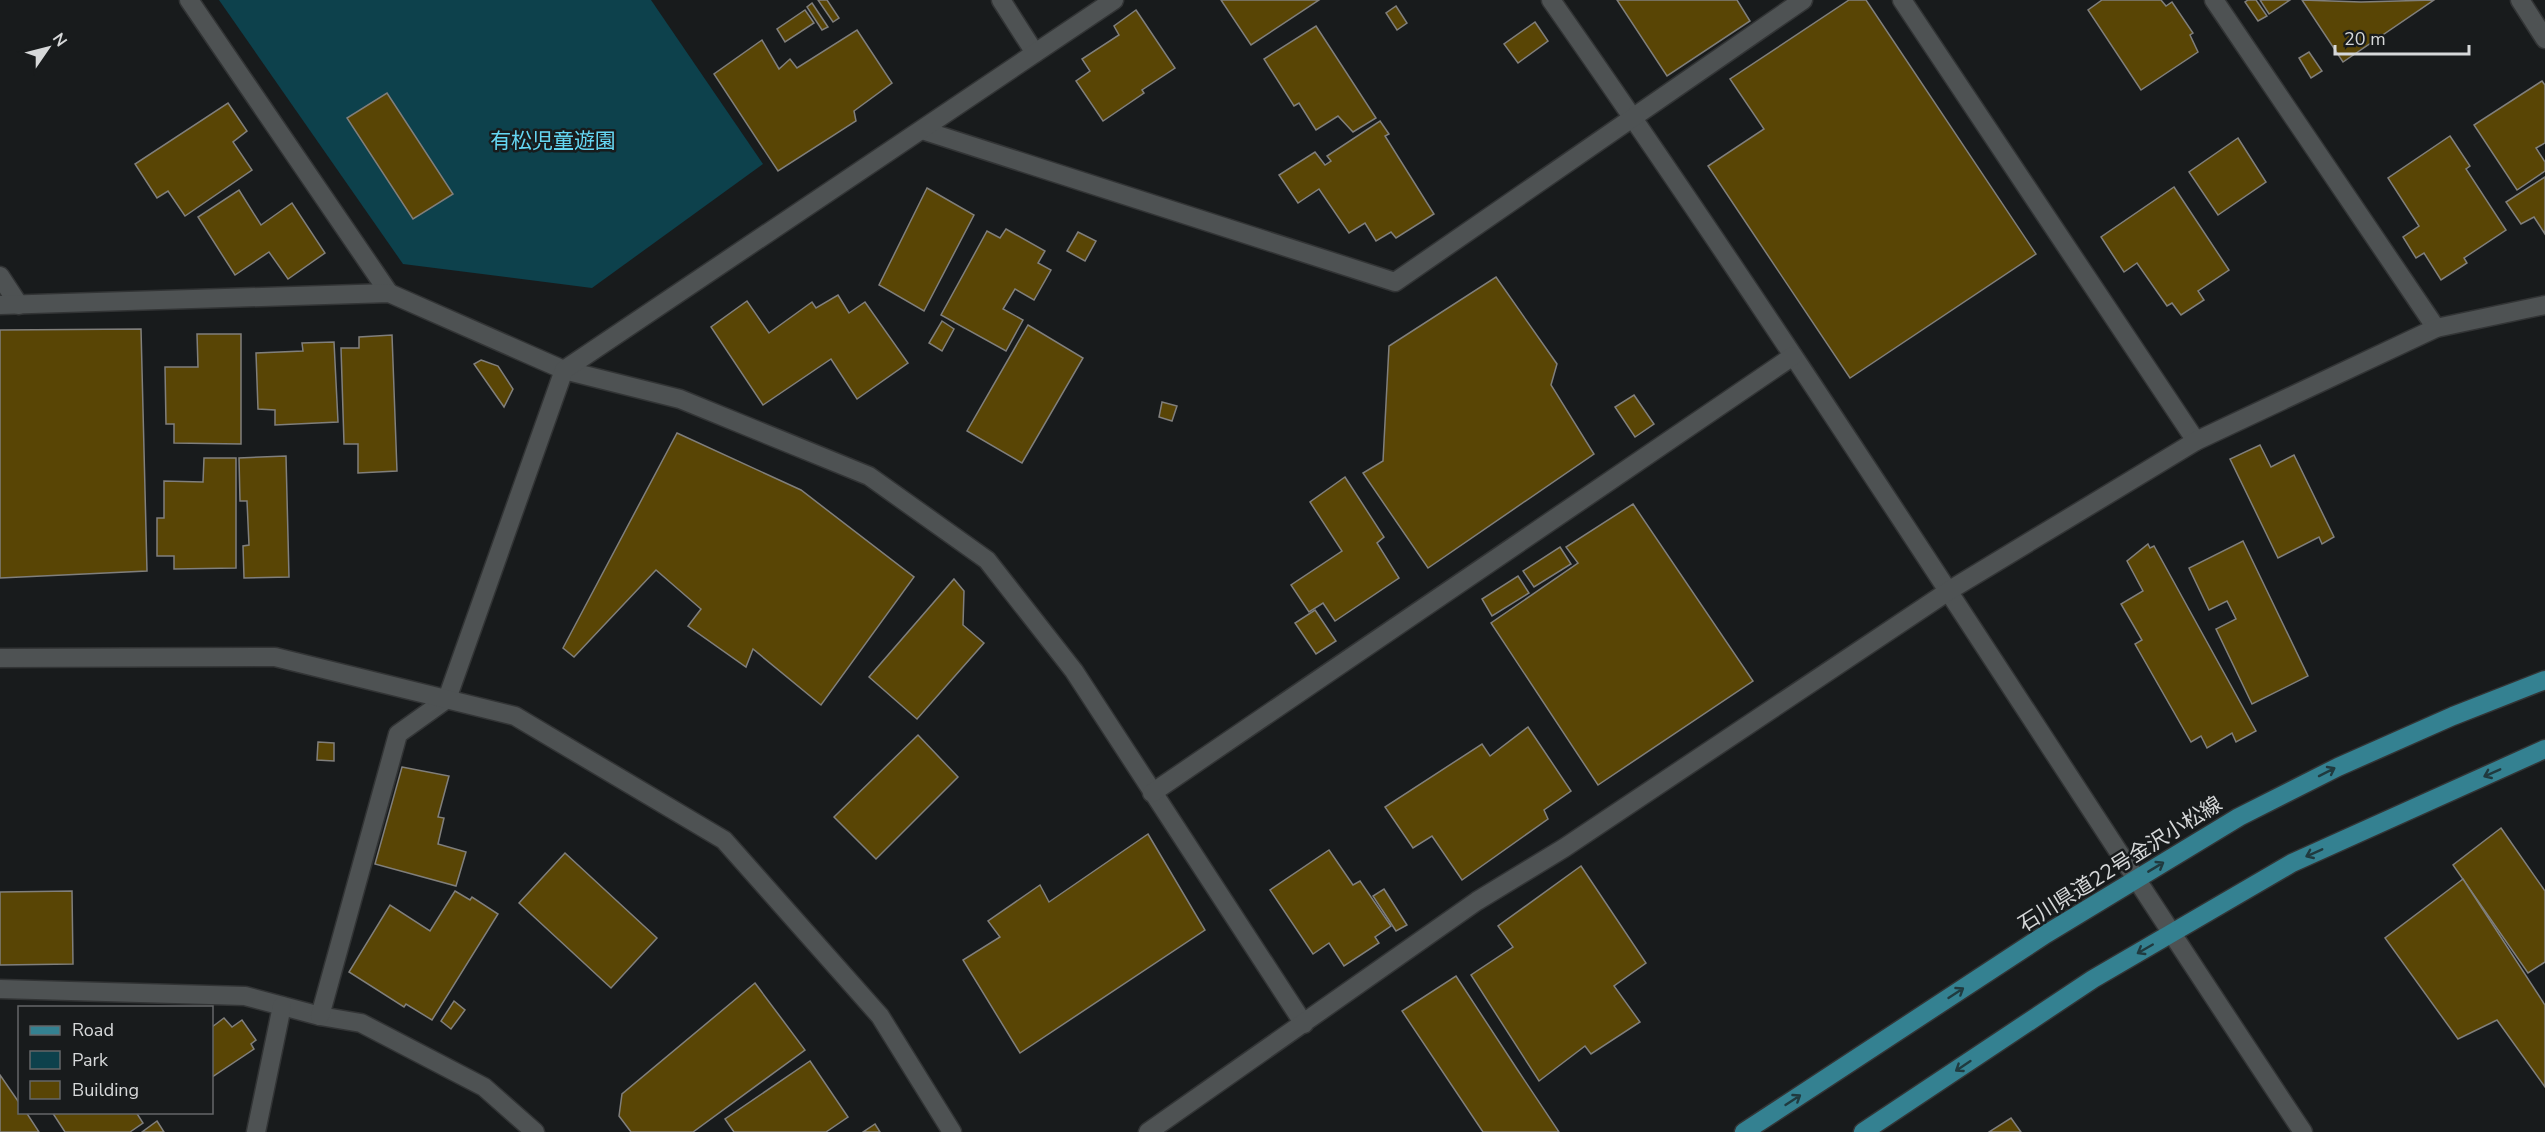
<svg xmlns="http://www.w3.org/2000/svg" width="2545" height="1132" viewBox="0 0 2545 1132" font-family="'Nunito Sans','Noto Sans JP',sans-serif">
  <rect width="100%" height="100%" fill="#181b1c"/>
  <polygon fill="#0d414c" points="219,0 651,0 763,164 592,288 403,264"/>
  <g fill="#594505" stroke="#807f7c" stroke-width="1.5">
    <polygon points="818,0 827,0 839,18 833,22"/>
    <polygon points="1221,0 1319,0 1251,45"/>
    <polygon points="1617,0 1737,0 1750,21 1667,76"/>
    <polygon points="1849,0 1866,0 2036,254 1850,378 1708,166 1764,129 1730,79"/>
    <polygon points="2102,0 2161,0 2166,6 2172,2 2193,33 2190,35 2198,52 2141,90 2088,10"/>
    <polygon points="2248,0 2256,0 2267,16 2258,21 2245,2"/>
    <polygon points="2260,0 2290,0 2269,14"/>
    <polygon points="2302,0 2361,2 2434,0 2343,62"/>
    <polygon points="812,3 828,27 822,30 807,7"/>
    <polygon points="1396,6 1407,23 1397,30 1386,13"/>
    <polygon points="805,10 814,23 785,42 777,29"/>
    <polygon points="1136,10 1175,68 1142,90 1144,93 1103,121 1076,81 1090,71 1082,59 1119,35 1114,26"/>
    <polygon points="1535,22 1548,41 1518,63 1504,44"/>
    <polygon points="1316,26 1376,118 1353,132 1338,116 1316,130 1299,103 1294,106 1264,59"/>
    <polygon points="857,30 892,83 854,111 856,121 778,171 714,74 762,40 779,69 790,59 797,68"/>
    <polygon points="2309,52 2322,71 2311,78 2299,58"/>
    <polygon points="2542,81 2545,85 2545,143 2536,148 2545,162 2545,171 2517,190 2474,125"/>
    <polygon points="387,93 453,194 413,219 347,118"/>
    <polygon points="228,103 247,131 233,142 252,170 185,216 168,191 157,198 135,164"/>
    <polygon points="1380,121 1389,134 1385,136 1434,214 1396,238 1391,232 1376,241 1365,223 1349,233 1319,189 1298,203 1279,175 1315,152 1325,165 1331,161 1327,156"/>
    <polygon points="2450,136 2470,166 2466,169 2506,230 2464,258 2467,263 2441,280 2424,253 2416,258 2403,237 2419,226 2388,178"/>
    <polygon points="2238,138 2266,182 2218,215 2189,172"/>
    <polygon points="2545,177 2545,234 2534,217 2521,224 2506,202"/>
    <polygon points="2174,187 2229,270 2198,291 2204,300 2181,315 2172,303 2167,306 2137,263 2124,272 2101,237"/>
    <polygon points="927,188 974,215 924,311 879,285"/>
    <polygon points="239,190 261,225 292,203 325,253 288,279 269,252 235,275 198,217"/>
    <polygon points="1006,229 1045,251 1038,263 1051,270 1034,300 1015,289 1003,309 1023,320 1006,351 941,315 987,231 1000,238"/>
    <polygon points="1078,232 1096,241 1085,261 1067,251"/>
    <polygon points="1496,277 1557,364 1551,385 1594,454 1428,568 1363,473 1383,461 1389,346"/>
    <polygon points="838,295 849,313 865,302 908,363 857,399 831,359 763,405 711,327 747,301 769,333 812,302 816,308"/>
    <polygon points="942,321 954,329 942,351 929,343"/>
    <polygon points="1028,325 1083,358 1022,463 967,431"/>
    <polygon points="141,329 147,571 0,578 0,330"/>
    <polygon points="197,334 241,334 241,444 174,443 174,424 166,424 165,367 198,367"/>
    <polygon points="392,335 397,471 358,473 358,444 344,444 341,348 359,348 359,337"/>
    <polygon points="334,342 338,422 275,425 275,410 258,409 256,353 303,351 302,343"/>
    <polygon points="481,360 498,366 513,389 504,407 474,364"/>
    <polygon points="1634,395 1654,424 1635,437 1615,407"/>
    <polygon points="1162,402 1177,406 1172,421 1159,417"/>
    <polygon points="677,433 801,490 914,577 821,705 753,649 746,667 688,626 701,609 656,570 574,657 563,648"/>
    <polygon points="2260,445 2271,467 2294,455 2334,537 2322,544 2319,537 2278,558 2230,459"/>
    <polygon points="286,456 289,577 244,578 243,546 249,545 247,501 240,501 239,458"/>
    <polygon points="204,458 236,458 236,568 174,569 174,556 157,556 157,518 164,518 164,481 203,482"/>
    <polygon points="1345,477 1384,537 1377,543 1399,578 1335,621 1323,603 1309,612 1291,585 1342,551 1310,502"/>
    <polygon points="1633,504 1753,681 1598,785 1491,623 1578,563 1566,547"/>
    <polygon points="2243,541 2308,676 2252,704 2216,629 2236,619 2227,601 2209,610 2189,568"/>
    <polygon points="2148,544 2150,548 2154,546 2256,731 2236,742 2232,733 2207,748 2201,736 2191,742 2135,644 2142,640 2121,604 2143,591 2127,561"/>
    <polygon points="1560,547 1571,564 1534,587 1523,571"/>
    <polygon points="1518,576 1529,593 1492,616 1482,599"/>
    <polygon points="954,579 964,591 963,625 984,643 917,719 869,677"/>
    <polygon points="1315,610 1336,641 1316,654 1295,623"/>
    <polygon points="1528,727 1571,791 1544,810 1548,819 1462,880 1432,836 1413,848 1385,807 1482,744 1490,756"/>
    <polygon points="918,735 958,777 876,859 834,817"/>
    <polygon points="318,742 334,743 334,761 317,760"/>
    <polygon points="402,767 449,776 438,817 444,818 438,844 466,852 456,886 375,864"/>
    <polygon points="2501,828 2545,891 2545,962 2528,973 2453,865"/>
    <polygon points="1148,834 1205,930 1020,1053 963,960 1000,937 988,921 1040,885 1049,902"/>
    <polygon points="1329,850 1353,885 1360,881 1391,926 1375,937 1379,943 1344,966 1329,943 1313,954 1270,890"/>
    <polygon points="565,853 657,938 611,988 519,903"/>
    <polygon points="1581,866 1646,963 1614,986 1640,1022 1591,1054 1585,1046 1539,1081 1471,975 1513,947 1498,926"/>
    <polygon points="2463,879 2545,1005 2545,1087 2497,1020 2458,1039 2385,938"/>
    <polygon points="1384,889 1407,925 1396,931 1373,896"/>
    <polygon points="72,891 73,964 0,965 0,892"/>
    <polygon points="455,891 470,900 472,897 498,914 432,1020 406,1004 404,1007 349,972 390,905 430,931"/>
    <polygon points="1456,976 1517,1069 1559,1132 1483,1132 1402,1011"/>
    <polygon points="755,983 805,1050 693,1132 631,1132 619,1116 622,1094"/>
    <polygon points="454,1001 465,1010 451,1029 441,1021"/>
    <polygon points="224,1018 232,1027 242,1020 256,1040 251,1044 254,1049 212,1077 212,1027"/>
    <polygon points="810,1061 848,1117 826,1132 734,1132 725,1119"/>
    <polygon points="0,1075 20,1104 20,1112 26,1112 39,1132 0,1132"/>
    <polygon points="52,1112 136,1112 143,1123 130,1132 65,1132"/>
    <polygon points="2011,1118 2021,1132 1989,1132"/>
    <polygon points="157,1121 164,1132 142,1132"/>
    <polygon points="875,1124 880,1132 863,1132"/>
  </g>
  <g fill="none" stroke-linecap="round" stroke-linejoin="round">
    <defs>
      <g id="street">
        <polyline points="189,0 389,293"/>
        <polyline points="1001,0 1035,53"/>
        <path d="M 1551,0 C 1811,371 2052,755 2303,1132"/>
        <polyline points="1902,0 2196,441"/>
        <polyline points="2214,0 2436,328"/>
        <polyline points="2520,0 2545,39"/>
        <polyline points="922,130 1395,282 1803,0"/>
        <polyline points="0,276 19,305"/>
        <polyline points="0,305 389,293 564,370 680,399 869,476 987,560 1074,671 1304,1024"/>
        <polyline points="1152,793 1793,356"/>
        <polyline points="0,989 245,996 320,1016 361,1023 484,1087 535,1132"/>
        <polyline points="320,1016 398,734 447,699 564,370 1114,0"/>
        <polyline points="256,1132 282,1006"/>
        <polyline points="1148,1132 1477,901 1564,848 1950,590 2196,441 2436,328 2545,305"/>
      </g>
      <polyline id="secondary" points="0,658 275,657 515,716 724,840 880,1016 952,1132"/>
      <g id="primary">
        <polyline points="1744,1132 2046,934 2239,817 2338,767 2453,716 2545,680"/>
        <polyline points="1863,1132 2093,979 2292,863 2545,749"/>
      </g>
    </defs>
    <use href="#street" stroke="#323435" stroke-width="21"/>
    <use href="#secondary" stroke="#323435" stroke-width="21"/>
    <use href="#primary" stroke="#323435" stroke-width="21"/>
    <use href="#street" stroke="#4e5253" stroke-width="18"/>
    <use href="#secondary" stroke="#4e5253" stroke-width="18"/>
    <use href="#primary" stroke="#348191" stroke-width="18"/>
  </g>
  <defs><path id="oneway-shaft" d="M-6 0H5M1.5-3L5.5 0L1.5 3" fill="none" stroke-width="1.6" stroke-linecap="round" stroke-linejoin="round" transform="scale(1.5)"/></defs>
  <g stroke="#203a3f">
    <use href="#oneway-shaft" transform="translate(2327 772) rotate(-27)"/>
    <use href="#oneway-shaft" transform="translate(2492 773) rotate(156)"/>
    <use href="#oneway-shaft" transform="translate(2314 853) rotate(156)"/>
    <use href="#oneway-shaft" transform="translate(2156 867) rotate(-31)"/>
    <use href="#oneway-shaft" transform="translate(2145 949) rotate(150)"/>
    <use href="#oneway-shaft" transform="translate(1956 993) rotate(-33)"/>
    <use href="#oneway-shaft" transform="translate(1963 1066) rotate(146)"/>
    <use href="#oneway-shaft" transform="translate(1793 1100) rotate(-33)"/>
  </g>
  <g text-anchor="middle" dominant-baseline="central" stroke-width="5" stroke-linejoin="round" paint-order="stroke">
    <g font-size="21" fill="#65d6f2" stroke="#181b1c">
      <text x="553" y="141">有松児童遊園</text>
    </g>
    <g font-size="21" fill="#d6d8d9" stroke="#181b1c">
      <text transform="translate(2120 864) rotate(-32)">石川県道22号金沢小松線</text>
    </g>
  </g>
  <rect x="18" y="1006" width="195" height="108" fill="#181b1c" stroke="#646768" stroke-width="1.5"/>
  <rect x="30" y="1026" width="30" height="9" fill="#348191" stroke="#646768" stroke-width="1.5"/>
  <text x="72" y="1036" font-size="18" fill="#d6d8d9">Road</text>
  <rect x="30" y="1051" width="30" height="18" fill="#0d414c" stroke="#646768" stroke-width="1.5"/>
  <text x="72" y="1066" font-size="18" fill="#d6d8d9">Park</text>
  <rect x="30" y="1081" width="30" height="18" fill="#594505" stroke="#646768" stroke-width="1.5"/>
  <text x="72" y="1096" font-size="18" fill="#d6d8d9">Building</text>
  <g transform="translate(48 48) rotate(55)" stroke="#181b1c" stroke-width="4.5" paint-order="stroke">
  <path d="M0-4.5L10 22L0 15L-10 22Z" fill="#d6d8d9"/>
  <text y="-9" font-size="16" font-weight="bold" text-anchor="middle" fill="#d6d8d9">N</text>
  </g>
  <path d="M2335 45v9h134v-9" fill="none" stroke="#d6d8d9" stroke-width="3"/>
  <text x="2344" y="45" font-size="18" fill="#d6d8d9" stroke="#181b1c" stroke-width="4.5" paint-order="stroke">20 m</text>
</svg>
